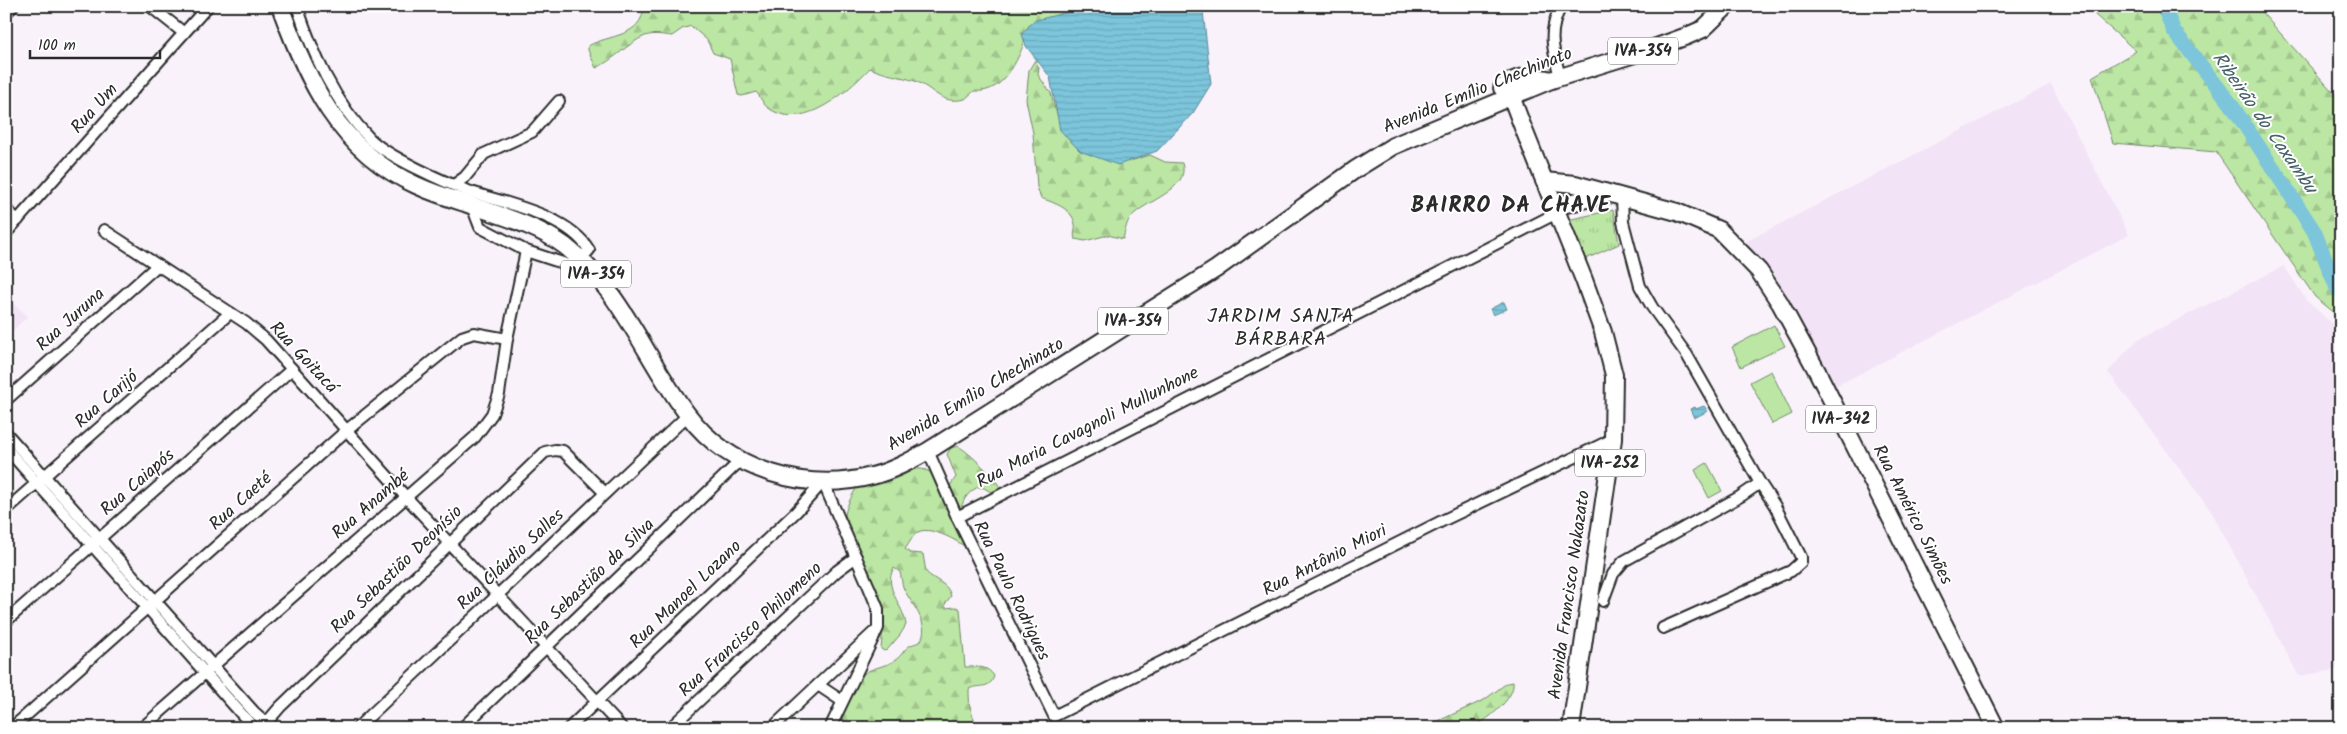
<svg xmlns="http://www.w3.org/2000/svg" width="2347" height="734" viewBox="0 0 2347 734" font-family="Kalam,sans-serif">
  <defs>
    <pattern id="forest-firs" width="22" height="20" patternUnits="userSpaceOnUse" patternTransform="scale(1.25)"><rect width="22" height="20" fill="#bbe6a4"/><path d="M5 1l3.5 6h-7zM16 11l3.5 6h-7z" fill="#a1c58d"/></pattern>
    <pattern id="park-tufts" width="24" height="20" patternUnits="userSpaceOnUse" patternTransform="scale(1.25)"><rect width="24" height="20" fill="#bbe6a4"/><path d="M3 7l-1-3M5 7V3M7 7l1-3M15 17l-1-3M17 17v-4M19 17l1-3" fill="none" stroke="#a1c58d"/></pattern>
    <pattern id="water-rules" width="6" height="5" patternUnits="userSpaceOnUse" patternTransform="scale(1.25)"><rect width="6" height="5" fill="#7bc5db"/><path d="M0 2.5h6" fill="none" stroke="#6aa9bc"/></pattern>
  </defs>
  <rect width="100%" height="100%" fill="#f9f2fb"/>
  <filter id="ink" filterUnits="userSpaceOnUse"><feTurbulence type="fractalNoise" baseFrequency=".02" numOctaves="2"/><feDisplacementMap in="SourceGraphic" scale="10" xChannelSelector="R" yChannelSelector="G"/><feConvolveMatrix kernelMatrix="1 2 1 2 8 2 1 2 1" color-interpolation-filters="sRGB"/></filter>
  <g filter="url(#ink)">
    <g fill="#f2e3f6">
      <polygon points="2051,84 2129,235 1836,386 1795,311 1741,244"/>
      <polygon points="2284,266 2306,300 2341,332 2341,669 2299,676 2211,511 2108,372 2137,340"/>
      <polygon points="6,298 28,316 6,337"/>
    </g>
    <g fill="url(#forest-firs)" stroke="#738868">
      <path d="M 644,6 L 1137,6 L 1029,29 C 1021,53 1006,95 974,91 L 965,99 C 940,105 935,89 915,81 C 900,76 885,75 870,68 C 848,91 802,134 767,107 C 763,104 760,96 756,92 L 742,96 L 738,95 L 730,59 L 713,53 L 707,40 L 691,26 L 682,29 L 672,36 C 663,35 654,33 645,36 C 628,43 614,60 596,68 L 588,50 L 588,46 C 609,34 642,38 644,6 Z"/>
      <polygon points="2091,6 2256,6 2341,101 2341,318 2315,297 2216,152 2113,143 2092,77 2136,51 2095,15"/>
      <path d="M 1035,60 L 1039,68 L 1038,75 L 1051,93 L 1055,109 L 1062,124 L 1118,161 L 1130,161 L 1150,155 L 1165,162 L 1182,163 C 1191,190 1144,201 1131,217 C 1126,223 1125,232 1123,239 L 1108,235 L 1085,241 L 1075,239 C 1073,234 1076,229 1075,224 C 1072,208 1054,203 1041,198 L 1037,187 L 1033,133 L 1026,100 L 1029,70 Z"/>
      <path d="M 958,446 C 970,453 995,477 1001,489 L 996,495 L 984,488 L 978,487 C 954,500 961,521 965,543 L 964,546 C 954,539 930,526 918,532 C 913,535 909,544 905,549 L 910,553 L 923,554 L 926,572 C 935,581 948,583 951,596 L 945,604 L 945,608 L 956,607 L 960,609 L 965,667 C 977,667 987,665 994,676 C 990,690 979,684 969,689 C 969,705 970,715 980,728 L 838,728 C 841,713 854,678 868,671 C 876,667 886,666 894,661 C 907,652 901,647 920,642 C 932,624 910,603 903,587 C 902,583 901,577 900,572 L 894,568 C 882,587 904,605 906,625 L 900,635 L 887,650 L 884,651 L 881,649 C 883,631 884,612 877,596 C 857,550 825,535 859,484 C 874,480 914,463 928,471 C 936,475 939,486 949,487 L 956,477 L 947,454 L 951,448 Z"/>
      <path d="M 1513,682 C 1516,698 1485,723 1470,728 C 1458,731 1426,728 1412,728 L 1436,722 L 1484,700 L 1507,683 Z"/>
    </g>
    <polygon fill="url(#park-tufts)" stroke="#738868" points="1613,210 1619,244 1579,262 1567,220"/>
    <g fill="#bbe6a4" stroke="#738868">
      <polygon points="1774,325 1785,346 1741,367 1732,347"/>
      <polygon points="1771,371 1792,414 1772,424 1750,382"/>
      <polygon points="1707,463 1722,491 1709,498 1695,470"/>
    </g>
    <g fill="url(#water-rules)" stroke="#5b8795">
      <polygon points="1091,6 1202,6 1203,11 1211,84 1193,113 1157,151 1118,165 1080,151 1060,130 1050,77 1026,46 1022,34 1033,21"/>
      <polygon points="1504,302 1507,309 1493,315 1490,309"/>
      <polygon points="1704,406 1708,411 1694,418 1690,409 1695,407 1696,409"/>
    </g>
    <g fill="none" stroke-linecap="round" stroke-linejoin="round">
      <polyline stroke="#7bc5db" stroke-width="15" points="2163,6 2174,31 2231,104 2314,231 2337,288 2341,292"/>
      <defs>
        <g id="street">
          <polyline points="150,6 184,33"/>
          <path d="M 297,6 C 313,54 334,102 370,139 C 388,157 446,183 471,192 C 507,204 568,215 589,250 L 581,259"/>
          <polyline points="6,13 13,6"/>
          <path d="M 1560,77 C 1553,49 1547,33 1561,6"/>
          <polyline points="454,185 465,177 484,154 532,132 559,101"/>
          <polyline points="472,206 480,227 526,251 575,267 590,277"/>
          <polyline points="6,210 18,220"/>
          <polyline points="104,230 246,323 266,340 406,497 622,728"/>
          <polyline points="6,233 208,6"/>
          <polyline points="6,400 158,265"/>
          <polyline points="6,433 254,712 272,728"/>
          <polyline points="6,448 254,728"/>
          <polyline points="928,451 957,517 1054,716 1446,519 1613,439"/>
          <polyline points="6,510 230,313"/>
          <polyline points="957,517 1557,213"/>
          <polyline points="1603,601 1613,574 1624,561 1741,496 1760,483 1687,355 1652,307 1640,286 1623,222 1622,197"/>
          <polyline points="6,621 292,369"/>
          <polyline points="1663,628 1791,571 1801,562 1801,557 1775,506 1760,483"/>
          <polyline points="818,685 842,701"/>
          <polyline points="12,728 347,430 462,337 474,333 507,339"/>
          <polyline points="142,728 475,437 492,414 499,394 507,339 526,251"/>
          <polyline points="262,728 280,707 545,452 555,450 563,451 605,493"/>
          <polyline points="357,728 688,415"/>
          <polyline points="462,728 741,460"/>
          <polyline points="569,728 796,512 823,482 869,587 878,609 878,628 830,728"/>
          <polyline points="670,728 837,571 856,557"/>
          <polyline points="772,728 873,633"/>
        </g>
        <g id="primary">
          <path d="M 280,6 C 307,80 339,151 416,185 C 431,192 449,198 465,203 C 498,215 537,225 565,246 C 623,291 645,359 688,415 C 730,471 806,493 872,476 C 892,471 910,461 928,451 L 1216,269 L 1356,169 L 1393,146 L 1551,80 L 1654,48 L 1687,36 L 1703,29 L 1727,6"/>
          <polyline points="1510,81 1511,96 1522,125 1584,280 1603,332 1614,375 1613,439 1571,728"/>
          <path d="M 1502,88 C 1516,74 1533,75 1551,80"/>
          <polyline points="1544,181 1575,184 1677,212 1719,230 1759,271 1780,303 1818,373 1996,728"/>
          <polyline points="1554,207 1606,194"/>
        </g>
      </defs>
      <use href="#street" stroke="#2b2b2b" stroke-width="14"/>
      <use href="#primary" stroke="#2b2b2b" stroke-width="20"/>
      <use href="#street" stroke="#fff" stroke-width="10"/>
      <use href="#primary" stroke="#fff" stroke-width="16"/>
    </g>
  </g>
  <g text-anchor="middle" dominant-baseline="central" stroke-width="4" stroke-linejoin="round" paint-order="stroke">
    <g fill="#fff" stroke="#6b6b6b" stroke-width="1">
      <rect x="1608" y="37.5" width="70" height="27" rx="4"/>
      <rect x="561" y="260.5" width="70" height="27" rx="4"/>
      <rect x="1098" y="307.5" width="70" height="27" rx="4"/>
      <rect x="1806" y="405.5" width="70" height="27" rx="4"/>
      <rect x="1575" y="449.5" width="70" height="27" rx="4"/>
    </g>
    <g font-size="16" font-weight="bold" fill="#2b2b2b">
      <text x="1643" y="51">IVA-354</text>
      <text x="596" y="274">IVA-354</text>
      <text x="1133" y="321">IVA-354</text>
      <text x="1841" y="419">IVA-342</text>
      <text x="1610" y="463">IVA-252</text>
    </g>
    <g font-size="18" fill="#2b2b2b" stroke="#fff">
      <text transform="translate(1478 91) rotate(-22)">Avenida Emílio Chechinato</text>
      <text transform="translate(95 109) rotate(-48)">Rua Um</text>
      <text transform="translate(71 320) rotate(-42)">Rua Juruna</text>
      <text transform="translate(303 358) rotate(47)">Rua Goitacá</text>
      <text transform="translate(976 395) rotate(-31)">Avenida Emílio Chechinato</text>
      <text transform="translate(107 400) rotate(-41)">Rua Carijó</text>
      <text transform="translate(1088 428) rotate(-27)">Rua Maria Cavagnoli Mullunhone</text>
      <text transform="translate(138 483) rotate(-41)">Rua Caiapós</text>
      <text transform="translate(241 502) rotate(-42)">Rua Caeté</text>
      <text transform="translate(371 505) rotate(-41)">Rua Anambé</text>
      <text transform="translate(1912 515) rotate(63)">Rua Américo Simões</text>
      <text transform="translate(511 560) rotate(-43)">Rua Cláudio Salles</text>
      <text transform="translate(1325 561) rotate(-27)">Rua Antônio Miori</text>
      <text transform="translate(397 570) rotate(-44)">Rua Sebastião Deonísio</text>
      <text transform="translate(590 582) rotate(-44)">Rua Sebastião da Silva</text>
      <text transform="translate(1011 591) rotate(64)">Rua Paulo Rodrigues</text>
      <text transform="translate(686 595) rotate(-44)">Rua Manoel Lozano</text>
      <text transform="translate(1570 595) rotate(-82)">Avenida Francisco Nakazato</text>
      <text transform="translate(751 630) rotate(-43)">Rua Francisco Philomeno</text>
    </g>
    <g font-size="19" font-style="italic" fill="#476169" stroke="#fff">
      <text transform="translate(2264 123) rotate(55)">Ribeirão do Caxambu</text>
    </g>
    <g font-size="20" letter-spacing="1" fill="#2b2b2b" stroke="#fff">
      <text x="1281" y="317">JARDIM SANTA<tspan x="1281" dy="23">BÁRBARA</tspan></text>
    </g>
    <g font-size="22" font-weight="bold" letter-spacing="1" fill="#2b2b2b" stroke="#fff">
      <text x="1511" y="206">BAIRRO DA CHAVE</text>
    </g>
  </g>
  <rect width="2347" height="734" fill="none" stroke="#fff" stroke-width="25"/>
  <rect x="12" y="12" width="2322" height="709" fill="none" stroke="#2b2b2b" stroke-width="2" filter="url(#ink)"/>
  <path d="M30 50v8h130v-8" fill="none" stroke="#2b2b2b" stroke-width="2.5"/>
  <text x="38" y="50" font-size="15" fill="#2b2b2b" stroke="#ffffff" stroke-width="4" paint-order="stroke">100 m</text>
</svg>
